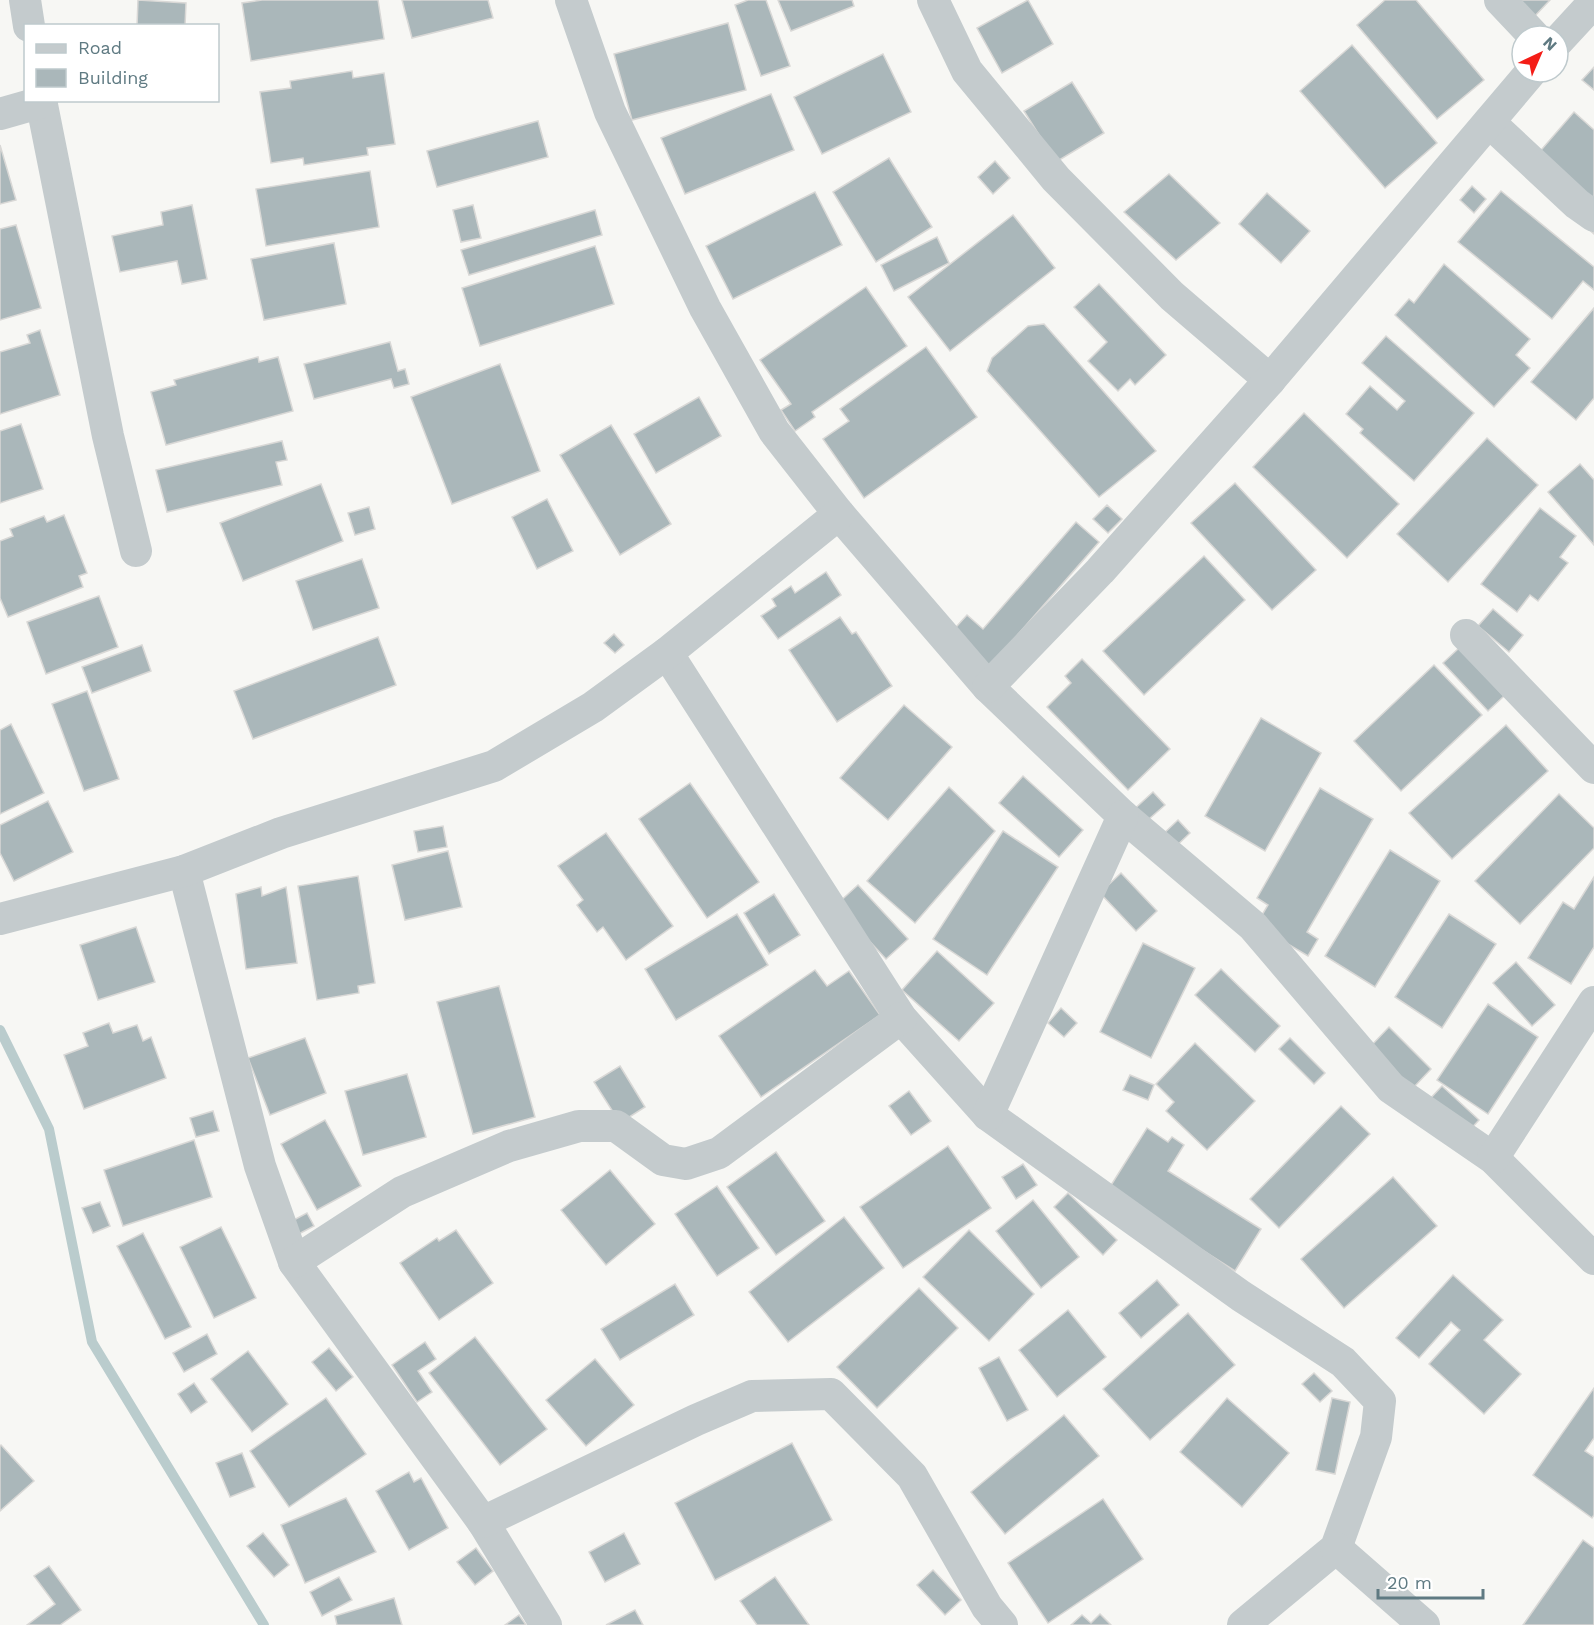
<svg xmlns="http://www.w3.org/2000/svg" width="1594" height="1625" viewBox="0 0 1594 1625" font-family="'Work Sans',sans-serif">
  <rect width="100%" height="100%" fill="#f7f7f4"/>
  <g fill="none" stroke-linecap="round" stroke-linejoin="round">
    <polyline stroke="#bacccd" stroke-width="10" points="0,1030 49,1129 92,1342 264,1625"/>
  </g>
  <g fill="#aab7ba" stroke="#d9d8d6" stroke-width="1.5">
    <polygon points="138,0 186,3 185,26 137,26"/>
    <polygon points="262,0 378,0 384,39 251,61 242,3"/>
    <polygon points="402,0 488,0 493,18 412,38"/>
    <polygon points="748,0 766,0 790,66 761,76 735,5"/>
    <polygon points="778,0 852,0 854,6 791,31"/>
    <polygon points="1028,0 1053,44 1002,73 977,28"/>
    <polygon points="1385,0 1416,0 1484,80 1437,119 1357,25"/>
    <polygon points="1512,0 1550,0 1532,19"/>
    <polygon points="728,23 746,90 632,120 614,54"/>
    <polygon points="1352,45 1437,143 1385,188 1300,91"/>
    <polygon points="883,54 911,112 822,154 794,97"/>
    <polygon points="1594,67 1594,90 1582,80"/>
    <polygon points="352,71 353,78 384,73 395,144 367,148 368,155 304,165 303,158 271,163 260,92 291,88 290,81"/>
    <polygon points="1072,82 1104,133 1056,162 1024,111"/>
    <polygon points="771,94 794,150 685,194 661,138"/>
    <polygon points="1574,112 1594,130 1594,234 1523,171"/>
    <polygon points="538,121 548,157 437,187 427,151"/>
    <polygon points="0,145 16,200 0,204"/>
    <polygon points="889,158 932,227 876,262 833,192"/>
    <polygon points="995,161 1010,178 993,194 978,177"/>
    <polygon points="370,171 379,227 266,246 256,189"/>
    <polygon points="1169,174 1220,223 1176,260 1124,212"/>
    <polygon points="1472,186 1486,199 1474,213 1460,200"/>
    <polygon points="1501,191 1594,267 1594,290 1583,281 1552,319 1458,242"/>
    <polygon points="815,192 842,245 733,299 706,246"/>
    <polygon points="1267,193 1310,231 1281,263 1239,224"/>
    <polygon points="192,205 207,279 182,284 177,261 120,272 112,236 163,225 161,212"/>
    <polygon points="473,205 481,238 461,242 453,210"/>
    <polygon points="595,210 602,235 469,275 461,250"/>
    <polygon points="1013,215 1055,268 950,351 908,297"/>
    <polygon points="16,225 41,308 0,320 0,229"/>
    <polygon points="937,237 949,263 894,291 881,265"/>
    <polygon points="334,243 346,304 264,320 251,259"/>
    <polygon points="595,246 614,304 480,346 462,288"/>
    <polygon points="1444,264 1530,339 1516,355 1530,368 1494,407 1395,315 1409,299 1414,303"/>
    <polygon points="1099,284 1166,355 1135,385 1130,379 1118,391 1088,361 1107,342 1074,307"/>
    <polygon points="866,287 907,346 812,412 815,417 795,431 781,410 791,404 760,360"/>
    <polygon points="1594,308 1594,398 1576,420 1531,382"/>
    <polygon points="1044,324 1156,451 1099,497 987,371 992,358 1028,326"/>
    <polygon points="40,330 60,395 0,414 0,352 30,343 27,335"/>
    <polygon points="1386,336 1474,413 1414,481 1360,433 1363,429 1346,414 1370,386 1397,410 1405,401 1362,363"/>
    <polygon points="390,342 398,371 405,369 409,384 394,388 391,379 314,399 304,364"/>
    <polygon points="926,347 977,417 864,498 823,439 849,421 840,409"/>
    <polygon points="258,357 259,362 278,357 293,411 166,445 151,392 176,385 174,380"/>
    <polygon points="500,364 540,471 452,504 411,397"/>
    <polygon points="699,397 721,436 656,473 634,434"/>
    <polygon points="1304,413 1399,504 1347,558 1253,467"/>
    <polygon points="21,424 43,489 0,503 0,431"/>
    <polygon points="611,425 671,524 620,555 560,455"/>
    <polygon points="1487,438 1538,485 1448,582 1397,534"/>
    <polygon points="282,441 287,460 276,462 282,485 167,512 156,470"/>
    <polygon points="1580,464 1594,480 1594,545 1548,492"/>
    <polygon points="1235,483 1316,570 1272,610 1191,523"/>
    <polygon points="321,484 343,541 243,581 220,523"/>
    <polygon points="547,499 573,551 537,569 512,517"/>
    <polygon points="1107,505 1122,519 1108,533 1093,519"/>
    <polygon points="369,507 375,529 355,535 348,513"/>
    <polygon points="1540,508 1576,536 1560,557 1568,563 1538,601 1530,595 1517,612 1481,584"/>
    <polygon points="64,515 87,573 79,576 83,587 8,617 0,598 0,541 13,536 10,529 44,516 47,522"/>
    <polygon points="1076,522 1099,542 986,671 947,637 967,615 983,629"/>
    <polygon points="1204,556 1245,600 1144,695 1103,651"/>
    <polygon points="362,559 379,608 313,630 296,581"/>
    <polygon points="826,572 841,595 778,639 761,616 776,606 772,599 791,586 795,593"/>
    <polygon points="99,596 118,647 46,674 27,622"/>
    <polygon points="1493,609 1523,635 1509,652 1478,626"/>
    <polygon points="840,617 852,634 856,632 892,686 837,722 789,650"/>
    <polygon points="614,634 624,645 615,653 604,643"/>
    <polygon points="378,637 396,685 253,739 234,691"/>
    <polygon points="142,645 151,671 92,693 82,667"/>
    <polygon points="1459,648 1504,696 1488,711 1443,663"/>
    <polygon points="1082,659 1170,749 1128,790 1047,707 1071,683 1065,676"/>
    <polygon points="1434,665 1482,715 1401,791 1354,741"/>
    <polygon points="87,691 119,779 84,791 52,704"/>
    <polygon points="904,705 952,747 888,820 840,778"/>
    <polygon points="1261,718 1321,753 1265,851 1205,816"/>
    <polygon points="11,724 44,793 0,814 0,730"/>
    <polygon points="1506,725 1548,771 1452,859 1409,813"/>
    <polygon points="1023,776 1083,830 1059,857 999,803"/>
    <polygon points="690,783 759,882 707,918 639,819"/>
    <polygon points="949,787 995,831 915,923 867,881"/>
    <polygon points="1320,788 1373,819 1307,932 1318,939 1308,956 1256,925 1268,905 1257,898"/>
    <polygon points="1153,792 1165,805 1141,826 1130,813"/>
    <polygon points="1559,794 1594,828 1594,848 1520,924 1475,881"/>
    <polygon points="48,801 73,852 14,881 0,853 0,825"/>
    <polygon points="1178,820 1190,833 1171,851 1159,838"/>
    <polygon points="443,826 447,847 418,852 414,831"/>
    <polygon points="1003,831 1058,867 987,975 933,939"/>
    <polygon points="606,833 673,926 626,960 603,927 597,932 577,905 583,900 558,866"/>
    <polygon points="1390,850 1440,881 1375,987 1325,956"/>
    <polygon points="448,851 462,907 405,920 392,865"/>
    <polygon points="1121,873 1157,911 1136,931 1100,893"/>
    <polygon points="358,876 375,983 358,986 359,993 317,1000 298,886"/>
    <polygon points="1594,877 1594,947 1571,984 1528,958 1563,902 1574,909"/>
    <polygon points="858,885 908,939 886,959 836,905"/>
    <polygon points="261,887 262,896 286,887 297,963 246,969 236,894"/>
    <polygon points="774,894 800,935 769,954 744,913"/>
    <polygon points="737,914 768,965 676,1020 645,969"/>
    <polygon points="1449,914 1496,944 1442,1028 1395,997"/>
    <polygon points="136,927 155,982 98,1000 80,945"/>
    <polygon points="1143,943 1195,968 1151,1058 1100,1032"/>
    <polygon points="937,951 994,1003 959,1041 902,990"/>
    <polygon points="1516,962 1555,1005 1532,1026 1493,983"/>
    <polygon points="1221,969 1280,1026 1255,1052 1195,995"/>
    <polygon points="815,970 827,986 849,971 880,1015 761,1097 719,1036"/>
    <polygon points="499,986 535,1117 473,1134 437,1002"/>
    <polygon points="1488,1004 1538,1037 1488,1114 1437,1080"/>
    <polygon points="1061,1008 1077,1023 1064,1037 1048,1023"/>
    <polygon points="109,1023 113,1033 137,1025 143,1041 151,1037 166,1078 84,1109 64,1055 88,1046 83,1033"/>
    <polygon points="1389,1027 1431,1069 1413,1088 1370,1047"/>
    <polygon points="305,1038 326,1093 270,1115 248,1058"/>
    <polygon points="1290,1038 1325,1073 1314,1084 1279,1049"/>
    <polygon points="1195,1043 1255,1101 1207,1150 1166,1111 1174,1102 1156,1084"/>
    <polygon points="620,1066 645,1107 620,1123 594,1082"/>
    <polygon points="407,1074 426,1137 363,1155 345,1091"/>
    <polygon points="1130,1075 1154,1085 1148,1100 1123,1090"/>
    <polygon points="1442,1086 1479,1120 1465,1135 1428,1101"/>
    <polygon points="909,1091 931,1121 911,1135 889,1106"/>
    <polygon points="1341,1106 1370,1134 1279,1228 1250,1199"/>
    <polygon points="213,1111 219,1131 196,1137 190,1118"/>
    <polygon points="325,1120 361,1186 317,1210 281,1144"/>
    <polygon points="1147,1128 1168,1142 1172,1137 1184,1145 1168,1171 1261,1229 1235,1271 1108,1190"/>
    <polygon points="194,1140 212,1197 123,1226 104,1170"/>
    <polygon points="948,1146 991,1208 903,1268 860,1207"/>
    <polygon points="776,1152 825,1221 776,1255 727,1187"/>
    <polygon points="1023,1164 1037,1185 1016,1199 1002,1177"/>
    <polygon points="610,1170 655,1224 606,1265 561,1210"/>
    <polygon points="1393,1177 1437,1226 1344,1308 1301,1259"/>
    <polygon points="717,1186 759,1248 717,1276 675,1214"/>
    <polygon points="1068,1193 1117,1240 1103,1255 1054,1207"/>
    <polygon points="1033,1200 1079,1257 1041,1288 996,1231"/>
    <polygon points="100,1202 110,1226 93,1233 82,1208"/>
    <polygon points="307,1213 314,1226 295,1236 288,1223"/>
    <polygon points="844,1217 884,1268 788,1342 749,1292"/>
    <polygon points="221,1227 256,1298 214,1318 180,1247"/>
    <polygon points="456,1230 493,1283 439,1320 400,1263 437,1238 439,1241"/>
    <polygon points="969,1230 1034,1294 989,1341 923,1277"/>
    <polygon points="143,1233 191,1327 165,1339 117,1246"/>
    <polygon points="1453,1275 1503,1320 1484,1340 1521,1374 1484,1414 1429,1364 1460,1330 1451,1322 1419,1358 1396,1338"/>
    <polygon points="1157,1280 1179,1305 1141,1338 1119,1313"/>
    <polygon points="675,1284 694,1315 620,1360 601,1329"/>
    <polygon points="919,1288 958,1328 877,1408 837,1367"/>
    <polygon points="1068,1310 1106,1357 1057,1397 1019,1350"/>
    <polygon points="1188,1313 1235,1365 1150,1440 1103,1389"/>
    <polygon points="207,1334 217,1354 184,1372 173,1353"/>
    <polygon points="475,1337 547,1429 500,1465 429,1373"/>
    <polygon points="425,1342 436,1359 418,1371 432,1392 417,1402 392,1365"/>
    <polygon points="329,1348 353,1377 336,1391 312,1362"/>
    <polygon points="248,1351 288,1404 252,1432 211,1379"/>
    <polygon points="999,1357 1028,1410 1007,1421 979,1368"/>
    <polygon points="595,1359 634,1405 586,1446 546,1400"/>
    <polygon points="1314,1373 1332,1391 1320,1402 1302,1384"/>
    <polygon points="194,1383 207,1402 191,1413 178,1394"/>
    <polygon points="1594,1388 1594,1438 1585,1451 1594,1457 1594,1515 1592,1518 1533,1475"/>
    <polygon points="326,1398 366,1454 289,1507 250,1451"/>
    <polygon points="1227,1398 1289,1453 1242,1507 1180,1452"/>
    <polygon points="1332,1398 1350,1402 1335,1474 1316,1470"/>
    <polygon points="1064,1415 1099,1456 1005,1534 971,1492"/>
    <polygon points="792,1443 832,1520 715,1580 675,1503"/>
    <polygon points="1,1445 34,1481 0,1511 0,1446"/>
    <polygon points="242,1453 255,1487 230,1497 216,1463"/>
    <polygon points="409,1472 414,1482 421,1478 448,1528 409,1550 376,1491"/>
    <polygon points="346,1498 376,1552 305,1583 281,1525"/>
    <polygon points="1103,1499 1143,1559 1048,1623 1008,1563"/>
    <polygon points="263,1533 289,1565 274,1577 247,1546"/>
    <polygon points="624,1533 640,1564 605,1582 589,1552"/>
    <polygon points="1583,1540 1594,1548 1594,1625 1523,1625"/>
    <polygon points="476,1548 493,1571 475,1585 457,1562"/>
    <polygon points="49,1566 81,1610 60,1625 27,1625 55,1604 34,1576"/>
    <polygon points="933,1570 961,1600 945,1615 917,1585"/>
    <polygon points="339,1577 352,1600 322,1616 310,1592"/>
    <polygon points="775,1577 809,1625 757,1625 740,1601"/>
    <polygon points="394,1598 402,1625 337,1625 335,1616"/>
    <polygon points="635,1610 643,1625 606,1625"/>
    <polygon points="1100,1614 1111,1625 1071,1625 1082,1615 1091,1623"/>
    <polygon points="519,1615 526,1625 505,1625"/>
  </g>
  <g fill="none" stroke-linecap="round" stroke-linejoin="round">
    <g stroke="#c4cbcd" stroke-width="32">
      <polyline points="25,0 29,26"/>
      <polyline points="571,0 610,112 705,308 774,431 839,514 988,687 1123,816 1253,926 1391,1088 1493,1158 1594,1259"/>
      <polyline points="933,0 967,71 1056,179 1172,296 1270,380"/>
      <polyline points="1500,0 1534,36"/>
      <polyline points="1558,41 1594,2"/>
      <polyline points="41,100 108,436 136,551"/>
      <polyline points="0,114 42,102"/>
      <polyline points="1489,122 1577,204 1594,216"/>
      <polyline points="1466,635 1594,768"/>
      <polyline points="667,653 901,1018 988,1115 1241,1296 1343,1362 1380,1401 1376,1437 1336,1548 1243,1625"/>
      <polyline points="988,687 1100,571 1270,380 1531,72"/>
      <polyline points="184,871 260,1166 294,1262 483,1522 546,1625"/>
      <polyline points="0,919 184,871 281,833 494,766 593,707 667,653 839,514"/>
      <polyline points="988,1115 1123,816"/>
      <polyline points="1493,1158 1594,1002"/>
      <polyline points="294,1262 402,1192 509,1146 579,1126 616,1126 663,1160 686,1164 719,1153 901,1018"/>
      <polyline points="483,1522 696,1420 752,1396 831,1394 912,1476 987,1607 1002,1625"/>
      <polyline points="1336,1548 1424,1625"/>
    </g>
  </g>
  <rect x="24" y="24" width="195" height="78" fill="#ffffff" stroke="#bfcacd" stroke-width="1.5"/>
  <rect x="36" y="44" width="30" height="9" fill="#c4cbcd" stroke="#bfcacd" stroke-width="1.5"/>
  <text x="78" y="54" font-size="18" fill="#5f7a82">Road</text>
  <rect x="36" y="69" width="30" height="18" fill="#aab7ba" stroke="#bfcacd" stroke-width="1.5"/>
  <text x="78" y="84" font-size="18" fill="#5f7a82">Building</text>
  <g transform="translate(1540 54) rotate(44)"><circle r="28" fill="#ffffff" stroke="#bfcacd" stroke-width="1.5"/>
  <path d="M0-4.5L10 22L0 15L-10 22Z" fill="#f41d17"/>
  <text y="-9" font-size="16" font-weight="bold" text-anchor="middle" fill="#5f7a82">N</text>
  </g>
  <path d="M1378 1589v9h105v-9" fill="none" stroke="#5f7a82" stroke-width="3"/>
  <text x="1387" y="1589" font-size="18" fill="#5f7a82" stroke="#ffffff" stroke-width="4.5" paint-order="stroke">20 m</text>
</svg>
